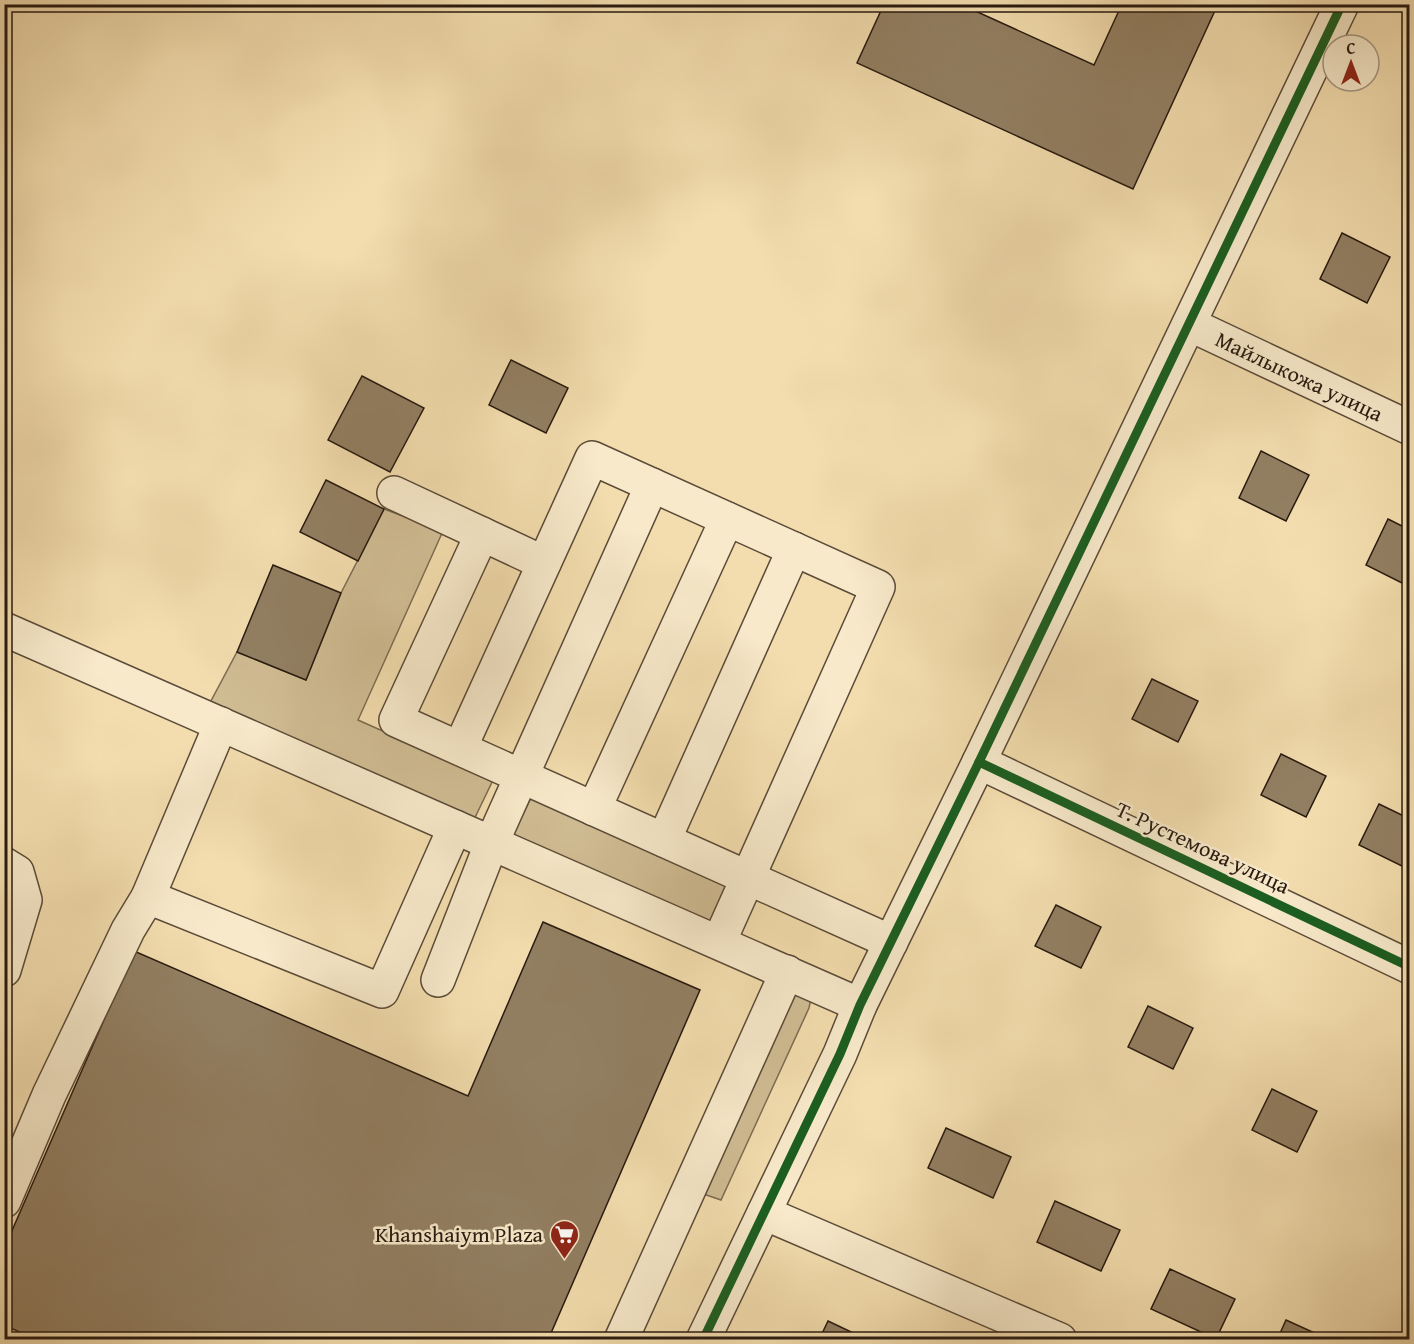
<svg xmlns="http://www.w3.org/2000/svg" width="1414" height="1344" viewBox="0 0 1414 1344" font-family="'Gentium Book Plus',serif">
  <rect width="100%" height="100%" fill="#f3ddae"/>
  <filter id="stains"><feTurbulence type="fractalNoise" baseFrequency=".00333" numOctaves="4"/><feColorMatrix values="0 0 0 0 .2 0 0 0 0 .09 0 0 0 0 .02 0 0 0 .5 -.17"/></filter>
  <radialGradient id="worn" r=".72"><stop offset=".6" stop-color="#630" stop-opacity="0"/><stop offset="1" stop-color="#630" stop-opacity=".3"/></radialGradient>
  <g fill="#d0bc93" stroke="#7c6b52" stroke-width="1.5">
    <polygon points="384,509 443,531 358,720 493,780 468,832 203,716 237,652 306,680 341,593"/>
    <polygon points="531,798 729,886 708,938 506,849"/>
    <polygon points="787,972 814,984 809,1008 721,1200 689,1189"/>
  </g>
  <g fill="#927f62" stroke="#281a10" stroke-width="1.5">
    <polygon points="884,4 960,4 1094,65 1122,4 1218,4 1133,189 857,63"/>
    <polygon points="1342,233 1390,257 1367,303 1320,279"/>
    <polygon points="511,360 568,388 546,433 489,405"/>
    <polygon points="362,376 424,408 390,472 328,440"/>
    <polygon points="1261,451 1309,475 1286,521 1239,498"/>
    <polygon points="326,480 384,509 358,561 300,532"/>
    <polygon points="1388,519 1410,530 1410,587 1366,565"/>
    <polygon points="273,565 341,593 306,680 237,652"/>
    <polygon points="1152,679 1198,701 1178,742 1132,719"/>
    <polygon points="1281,754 1326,776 1306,817 1261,795"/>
    <polygon points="1379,804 1410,819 1410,856 1404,867 1359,845"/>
    <polygon points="1056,905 1101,927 1081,968 1035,946"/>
    <polygon points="543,922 700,990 548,1340 37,1340 4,1325 4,1249 134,951 468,1096"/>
    <polygon points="1148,1006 1193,1028 1173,1069 1128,1047"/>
    <polygon points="1272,1089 1317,1111 1297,1152 1252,1130"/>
    <polygon points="946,1128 1011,1157 993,1198 928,1168"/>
    <polygon points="1055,1201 1120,1230 1101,1271 1037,1242"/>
    <polygon points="1170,1269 1235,1299 1216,1339 1151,1309"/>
    <polygon points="1286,1320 1330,1340 1277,1340"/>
    <polygon points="828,1321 868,1340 819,1340"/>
  </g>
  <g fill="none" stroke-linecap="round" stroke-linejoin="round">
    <defs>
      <g id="minor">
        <path id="s1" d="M 1189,324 L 1410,428"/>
        <polyline points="394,493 544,563"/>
        <polyline points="482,534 396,720 891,942"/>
        <polyline points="4,629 860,1005"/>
        <polyline points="460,748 592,458 878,587 719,942"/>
        <polyline points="979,762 1410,967"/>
        <polyline points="594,809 727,519"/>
        <polyline points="664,840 794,549"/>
        <polyline points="4,864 17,872 25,900 4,970"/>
        <polyline points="148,897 382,991 455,827"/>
        <polyline points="438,980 492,842 652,485"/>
        <polyline points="4,1201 49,1095 128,930 148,897 221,724"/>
        <polyline points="764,1213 1060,1340"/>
        <polyline points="621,1340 787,972"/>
        <polyline points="703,1340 840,1054 860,1005 979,762 1342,4"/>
      </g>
    </defs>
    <use href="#minor" stroke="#5b4b38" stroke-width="36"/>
    <use href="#minor" stroke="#f7e9ca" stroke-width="33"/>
    <defs>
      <g id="cycleway">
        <polyline points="979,762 1410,967"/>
        <polyline points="703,1340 840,1054 860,1005 979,762 1342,4"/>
      </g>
    </defs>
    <use href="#cycleway" stroke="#f7e9ca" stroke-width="13"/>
    <use href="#cycleway" stroke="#1b5e20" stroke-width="9"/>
  </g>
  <defs>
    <symbol id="supermarket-pin" viewBox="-11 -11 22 30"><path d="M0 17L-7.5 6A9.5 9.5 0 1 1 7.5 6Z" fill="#8f2418" stroke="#f7e9ca"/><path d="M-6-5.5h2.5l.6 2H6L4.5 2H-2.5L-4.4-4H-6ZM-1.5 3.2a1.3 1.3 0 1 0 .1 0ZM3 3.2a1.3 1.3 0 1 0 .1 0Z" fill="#fff"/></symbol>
  </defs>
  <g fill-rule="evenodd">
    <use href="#supermarket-pin" x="548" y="1218" width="33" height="45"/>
  </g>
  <g text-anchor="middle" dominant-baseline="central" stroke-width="5" stroke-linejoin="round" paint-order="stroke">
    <g font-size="22" fill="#281a10" stroke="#f7e9ca">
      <text stroke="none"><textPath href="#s1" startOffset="122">Майлыкожа улица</textPath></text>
      <text transform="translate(1203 847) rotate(25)">Т. Рустемова улица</text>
    </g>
    <g font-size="22" fill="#281a10" stroke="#f7e9ca" text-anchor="end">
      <text x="543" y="1234">Khanshaiym Plaza</text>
    </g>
  </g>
  <rect width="1414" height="1344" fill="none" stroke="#f3ddae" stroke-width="24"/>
  <rect x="6" y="6" width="1402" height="1332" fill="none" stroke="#281a10" stroke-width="3"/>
  <rect x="12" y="12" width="1390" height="1320" fill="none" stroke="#281a10" stroke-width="1.5"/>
  <g transform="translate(1351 63)"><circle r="28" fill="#f7e9ca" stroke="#a49680" stroke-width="1.5"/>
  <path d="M0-4.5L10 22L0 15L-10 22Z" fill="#8f2418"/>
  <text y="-9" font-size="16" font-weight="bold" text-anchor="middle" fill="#281a10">С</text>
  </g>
  <rect width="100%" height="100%" filter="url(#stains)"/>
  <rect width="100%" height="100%" fill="url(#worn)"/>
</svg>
